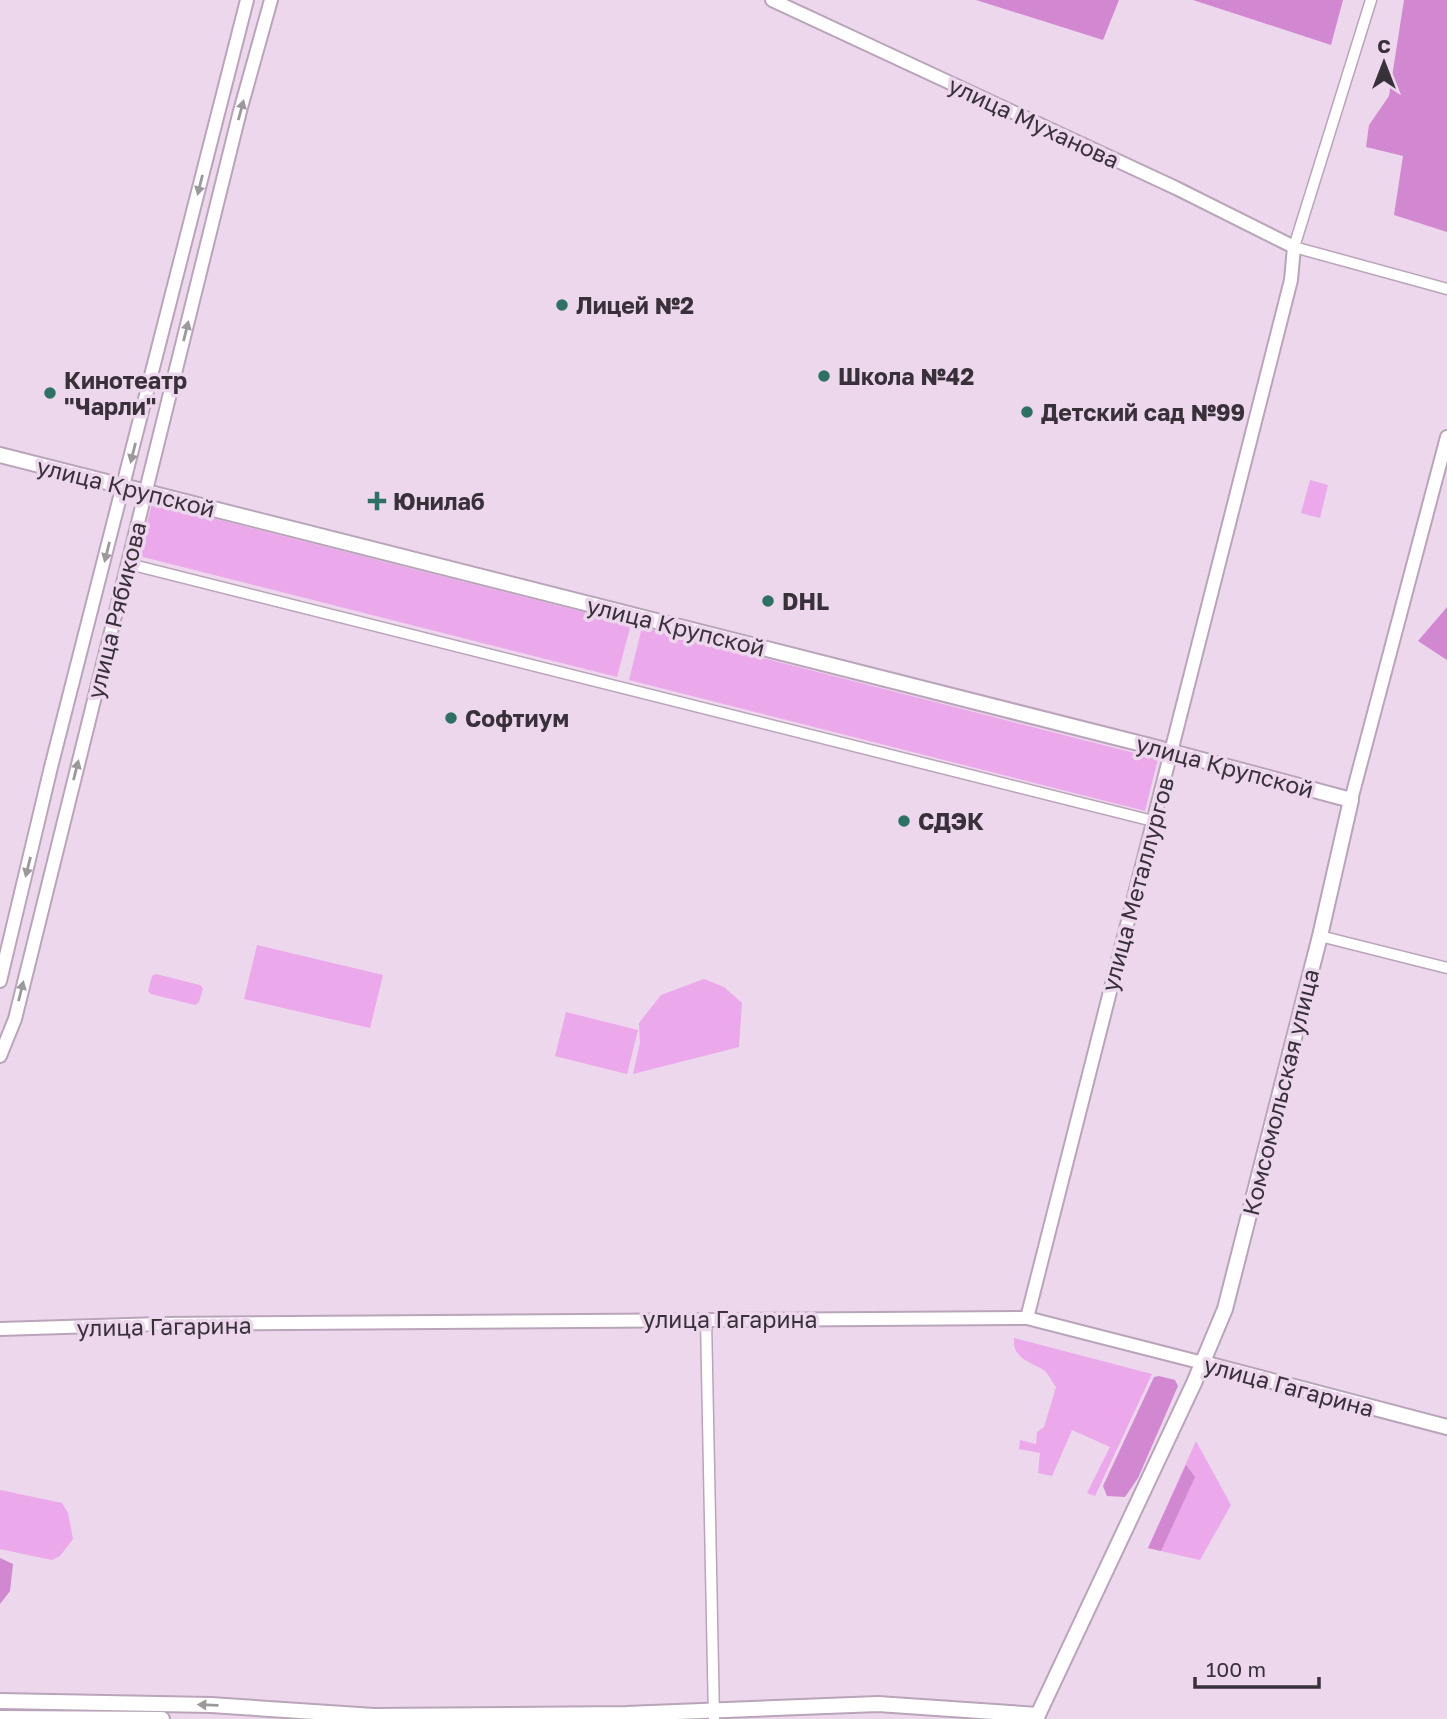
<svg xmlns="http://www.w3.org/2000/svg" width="1447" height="1719" viewBox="0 0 1447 1719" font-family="'Golos Text',sans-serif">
  <rect width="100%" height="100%" fill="#edd7ed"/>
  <g fill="#eba8eb">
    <polygon points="1310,480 1328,485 1320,518 1301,513"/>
    <polygon points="152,503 631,624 617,677 139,556"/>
    <polygon points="642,627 1158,759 1145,811 629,680"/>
    <polygon points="257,945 383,975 370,1028 244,999"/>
    <polygon points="156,974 200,985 203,988 199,1002 195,1005 151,994 148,991 152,976"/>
    <polygon points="704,979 724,987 742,1003 739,1047 633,1074 640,1043 639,1023 661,995"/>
    <polygon points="566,1012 638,1030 627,1074 555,1056"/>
    <path d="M 1014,1338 L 1152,1374 L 1095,1496 L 1087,1493 L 1110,1447 L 1072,1430 L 1052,1476 L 1038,1473 L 1040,1453 L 1019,1449 L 1020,1440 L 1036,1444 L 1037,1432 L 1044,1427 L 1056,1387 C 1052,1382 1048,1372 1042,1369 C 1030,1362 1012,1358 1014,1338 Z"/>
    <polygon points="1196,1441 1231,1505 1200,1560 1148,1548"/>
    <polygon points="0,1490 62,1503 68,1513 73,1539 60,1556 52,1560 0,1549"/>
  </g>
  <g fill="#d188d1">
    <polygon points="976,0 1119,0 1103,40"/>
    <polygon points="1193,0 1343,0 1331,45"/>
    <polygon points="1404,0 1447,0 1447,232 1394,215 1403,156 1366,147 1369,125 1389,96"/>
    <polygon points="1447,607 1447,660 1418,641"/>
    <polygon points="1159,1376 1175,1380 1178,1386 1138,1478 1125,1497 1107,1496 1103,1486 1154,1377"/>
    <polygon points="1186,1465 1195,1477 1161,1551 1148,1548"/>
    <polygon points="0,1558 13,1564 10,1591 0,1604"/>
  </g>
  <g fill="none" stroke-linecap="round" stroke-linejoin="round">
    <defs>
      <g id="minor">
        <polyline points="1371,0 1294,247 1447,289"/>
        <polyline points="129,564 1153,821"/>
        <polyline points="1320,936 1447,968"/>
        <polyline points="706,1319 714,1719"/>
      </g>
      <g id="tertiary">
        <polyline points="772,0 1176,188 1294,247 1291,280 1027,1318"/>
        <polyline points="1351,800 1447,437"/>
        <polyline points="0,981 51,767 247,0"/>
        <polyline points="0,1056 15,1019 240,111 271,0"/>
        <polyline points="0,1329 160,1324 1027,1318 1203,1363"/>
      </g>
      <g id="secondary">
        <polyline points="0,455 1146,745 1351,800 1320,936 1225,1309 1194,1383 1036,1719"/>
        <polyline points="1203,1363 1447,1427"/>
        <polyline points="0,1701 211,1705 374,1716 626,1714 878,1704 1038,1715"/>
        <polyline points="0,1718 162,1719"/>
      </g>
    </defs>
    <use href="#minor" stroke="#b9a4b9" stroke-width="13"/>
    <use href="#tertiary" stroke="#b9a4b9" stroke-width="16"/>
    <use href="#secondary" stroke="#b9a4b9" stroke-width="18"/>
    <use href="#minor" stroke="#fff" stroke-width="10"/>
    <use href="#tertiary" stroke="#fff" stroke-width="12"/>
    <use href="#secondary" stroke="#fff" stroke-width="14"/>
  </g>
  <defs><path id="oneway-solid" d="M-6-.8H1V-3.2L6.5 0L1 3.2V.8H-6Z" transform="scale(1.75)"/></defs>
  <g fill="#9c989c">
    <use href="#oneway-solid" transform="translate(241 110) rotate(-75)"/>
    <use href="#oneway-solid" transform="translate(200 185) rotate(104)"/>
    <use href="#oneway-solid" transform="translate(186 331) rotate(-76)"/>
    <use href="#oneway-solid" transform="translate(133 453) rotate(104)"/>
    <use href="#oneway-solid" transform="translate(107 552) rotate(104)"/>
    <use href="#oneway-solid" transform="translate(76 770) rotate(-76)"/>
    <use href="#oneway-solid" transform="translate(28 867) rotate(104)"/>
    <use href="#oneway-solid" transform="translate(21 991) rotate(-76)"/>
    <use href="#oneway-solid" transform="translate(208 1705) rotate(-178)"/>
  </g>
  <g fill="#2e7162" stroke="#edd7ed" stroke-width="2.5">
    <circle cx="562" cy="305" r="7"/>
    <circle cx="824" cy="376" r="7"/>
    <circle cx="50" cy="393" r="7"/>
    <circle cx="1027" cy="412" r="7"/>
    <path d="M373.5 490.5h7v7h7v7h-7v7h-7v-7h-7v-7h7z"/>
    <circle cx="768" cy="601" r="7"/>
    <circle cx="451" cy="718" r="7"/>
    <circle cx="904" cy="821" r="7"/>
  </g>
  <g text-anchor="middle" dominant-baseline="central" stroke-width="7" stroke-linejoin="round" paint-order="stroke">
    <g font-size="23" fill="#393139" stroke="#edd7ed">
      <text transform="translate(1034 122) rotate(25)">улица Муханова</text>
      <text transform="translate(126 487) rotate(14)">улица Крупской</text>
      <text transform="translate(116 610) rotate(-76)">улица Рябикова</text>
      <text transform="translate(676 626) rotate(14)">улица Крупской</text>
      <text transform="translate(1225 766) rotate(15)">улица Крупской</text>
      <text transform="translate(1137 884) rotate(-75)">улица Металлургов</text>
      <text transform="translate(1280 1092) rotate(-76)">Комсомольская улица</text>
      <text x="730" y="1319">улица Гагарина</text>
      <text transform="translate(164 1326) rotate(-1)">улица Гагарина</text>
      <text transform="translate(1289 1386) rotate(15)">улица Гагарина</text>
    </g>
    <g font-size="23" font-weight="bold" fill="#393139" stroke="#edd7ed" text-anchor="start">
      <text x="576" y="305">Лицей №2</text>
      <text x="838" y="376">Школа №42</text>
      <text x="64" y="380">Кинотеатр<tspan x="64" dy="26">"Чарли"</tspan></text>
      <text x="1041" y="412">Детский сад №99</text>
      <text x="393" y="501">Юнилаб</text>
      <text x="782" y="601">DHL</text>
      <text x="465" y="718">Софтиум</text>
      <text x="918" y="821">СДЭК</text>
    </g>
  </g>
  <g transform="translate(1384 63)" stroke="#edd7ed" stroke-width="5" paint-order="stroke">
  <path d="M0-5L12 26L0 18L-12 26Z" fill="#393139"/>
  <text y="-10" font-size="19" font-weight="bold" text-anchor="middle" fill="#393139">С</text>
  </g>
  <path d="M1195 1677v10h124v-10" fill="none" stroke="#393139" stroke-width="3.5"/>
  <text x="1206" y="1677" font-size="21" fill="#393139" stroke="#edd7ed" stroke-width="5" paint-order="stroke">100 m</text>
</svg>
